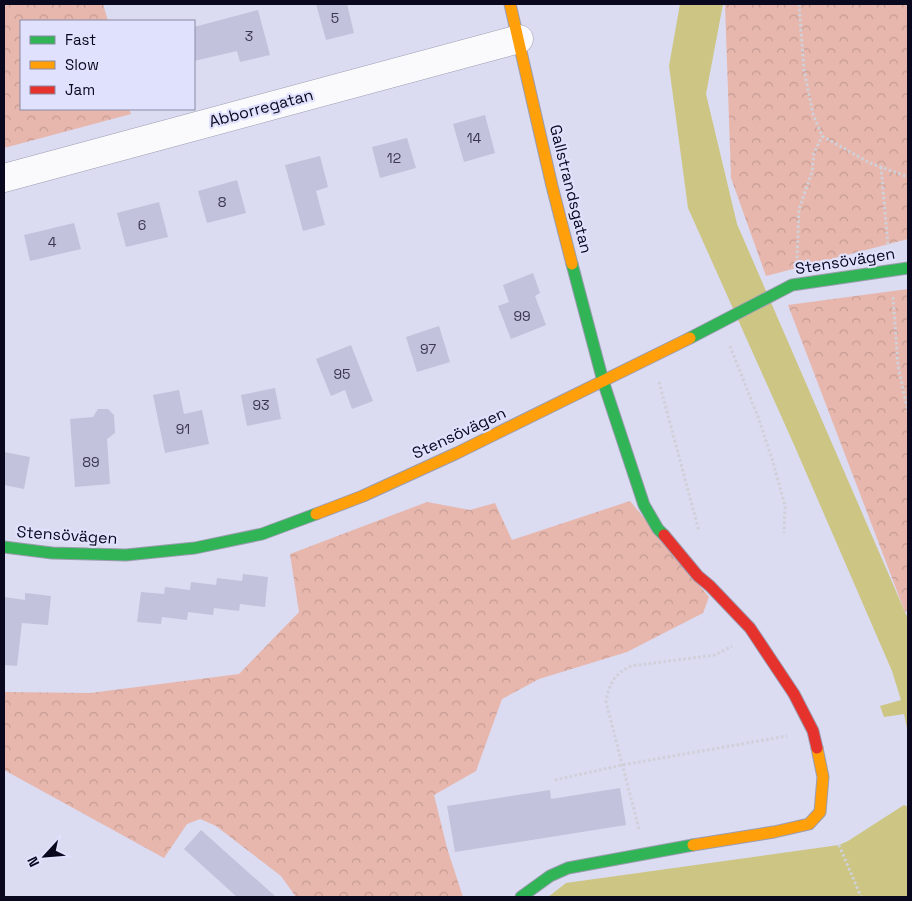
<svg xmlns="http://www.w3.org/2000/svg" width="912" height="901" viewBox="0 0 912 901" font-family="'Space Grotesk',sans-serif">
  <defs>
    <pattern id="forest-crowns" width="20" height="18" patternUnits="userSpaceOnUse" patternTransform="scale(1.25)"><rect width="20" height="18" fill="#e7b7ad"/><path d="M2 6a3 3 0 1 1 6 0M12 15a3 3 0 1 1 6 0" fill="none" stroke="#c59c94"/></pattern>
  </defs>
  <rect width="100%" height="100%" fill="#dbdbf1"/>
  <g fill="url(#forest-crowns)">
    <polygon points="4,4 103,4 108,21 21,21 21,109 129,109 131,114 4,148"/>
    <polygon points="725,4 908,4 908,239 766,276 731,178"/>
    <polygon points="908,289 908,610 905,612 788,305"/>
    <polygon points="630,501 709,597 703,613 627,652 539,679 502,699 476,771 434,795 447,848 463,897 296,897 281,876 216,826 200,819 187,824 164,858 4,770 4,692 90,693 239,674 299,612 290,554 427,502 470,510 495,503 512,540"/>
  </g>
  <g fill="#ccc583">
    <polygon points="680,4 723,4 706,94 737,224 908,619 908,733 904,714 884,717 880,706 901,700 892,671 795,447 688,208 669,66"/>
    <polygon points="904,805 908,807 908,897 548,897 566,883 839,845 848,841"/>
  </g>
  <g fill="#c2c2dc">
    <polygon points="316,4 347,4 354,33 326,40"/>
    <polygon points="258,10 270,55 240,62 237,51 194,61 194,27"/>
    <polygon points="485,115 495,153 464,162 453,124"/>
    <polygon points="407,138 416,168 380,178 372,147"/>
    <polygon points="320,156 328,187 316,191 325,225 303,231 285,165"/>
    <polygon points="237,180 246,213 207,223 198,191"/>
    <polygon points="159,202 168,237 126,247 117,213"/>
    <polygon points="74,223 81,249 30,261 24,235"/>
    <polygon points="533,273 540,293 535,296 546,325 511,339 498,306 509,302 503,285"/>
    <polygon points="439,326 450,362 417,372 406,337"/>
    <polygon points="351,345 373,401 352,409 345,390 331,396 316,359"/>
    <polygon points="275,388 281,419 247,426 241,395"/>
    <polygon points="179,390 184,414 202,410 209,444 165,453 153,395"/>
    <polygon points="98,409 108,409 114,415 115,433 107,439 110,484 75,487 70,419 93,417"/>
    <polygon points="4,452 30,457 24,489 4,485"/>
    <polygon points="243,574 268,577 265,607 240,604 239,611 214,608 213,615 188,612 187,620 162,617 161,624 137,622 141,592 164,594 165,587 190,590 191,582 216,585 217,578 242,581"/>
    <polygon points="25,593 51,596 48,625 22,623 17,666 4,665 4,597 25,600"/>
    <polygon points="620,788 626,825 455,852 447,806 550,790 551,799"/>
    <polygon points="201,830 276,897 237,897 184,849"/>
  </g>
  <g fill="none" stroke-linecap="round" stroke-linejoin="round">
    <defs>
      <polyline id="street" points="4,178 519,39"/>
      <g id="fast">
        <polyline points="572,264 603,381 644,505 658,529 664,535"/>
        <polyline points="690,338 792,285 908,268"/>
        <polyline points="4,547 52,553 126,555 195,548 262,534 316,514"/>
        <polyline points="521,897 550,876 568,868 693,845"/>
      </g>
      <g id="slow">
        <polyline points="510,4 552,186 572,264"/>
        <polyline points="316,514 363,496 457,453 690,338"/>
        <polyline points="693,845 774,832 809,824 820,812 823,777 817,748"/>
      </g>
      <polyline id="jam" points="664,535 698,576 710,586 750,628 794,694 813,731 817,748"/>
    </defs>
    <use href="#street" stroke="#9c9cb1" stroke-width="29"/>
    <use href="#fast" stroke="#9c9cb1" stroke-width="13"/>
    <use href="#slow" stroke="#9c9cb1" stroke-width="13"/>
    <use href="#jam" stroke="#9c9cb1" stroke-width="13"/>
    <g stroke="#d0d0d8" stroke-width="3" stroke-dasharray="2.5 2.5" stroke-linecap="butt">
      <polyline points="799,4 804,70 813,114 822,136 870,163 908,177"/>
      <polyline points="881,167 888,246"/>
      <polyline points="797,258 799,209 812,172 814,153 822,136"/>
      <polyline points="893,297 898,366 908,412"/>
      <polyline points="730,346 758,417 773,462 785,506 784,533"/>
      <polyline points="659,382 699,531"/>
      <polyline points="555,780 622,765 787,736"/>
      <path d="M 639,829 L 606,702 C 609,684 614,674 631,666 L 715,655 L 732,646"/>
      <polyline points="839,845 861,897"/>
    </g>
    <use href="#street" stroke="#fafafd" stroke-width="28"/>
    <use href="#fast" stroke="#30b455" stroke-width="11"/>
    <use href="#slow" stroke="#ff9f0a" stroke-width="11"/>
    <use href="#jam" stroke="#e5322d" stroke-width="11"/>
  </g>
  <g text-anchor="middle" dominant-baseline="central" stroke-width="4.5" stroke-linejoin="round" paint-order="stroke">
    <g font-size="14" fill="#3a3850">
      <text x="335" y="18">5</text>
      <text x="249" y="36">3</text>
      <text x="474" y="138">14</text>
      <text x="394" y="158">12</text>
      <text x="222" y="202">8</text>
      <text x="142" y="225">6</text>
      <text x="52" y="242">4</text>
      <text x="522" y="316">99</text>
      <text x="428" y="349">97</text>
      <text x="342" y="374">95</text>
      <text x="261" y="405">93</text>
      <text x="183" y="429">91</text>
      <text x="91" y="462">89</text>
    </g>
    <g font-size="16" fill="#0a081f" stroke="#e0e1fc">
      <text transform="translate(261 108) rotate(-15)">Abborregatan</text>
      <text transform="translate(571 189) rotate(76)">Gallstrandsgatan</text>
      <text transform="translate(845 261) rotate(-9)">Stensövägen</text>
      <text transform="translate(459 433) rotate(-25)">Stensövägen</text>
      <text transform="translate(67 535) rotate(4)">Stensövägen</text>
    </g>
  </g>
  <rect width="912" height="901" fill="none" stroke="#0a081f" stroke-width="10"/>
  <rect x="20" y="20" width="175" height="90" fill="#e0e1fc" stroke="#8a8aa4"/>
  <rect x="30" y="36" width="25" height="8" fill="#30b455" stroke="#8a8aa4"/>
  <text x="65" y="45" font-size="15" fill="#0a081f">Fast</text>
  <rect x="30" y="61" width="25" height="8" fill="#ff9f0a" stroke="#8a8aa4"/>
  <text x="65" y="70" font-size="15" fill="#0a081f">Slow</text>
  <rect x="30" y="86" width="25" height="8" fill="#e5322d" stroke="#8a8aa4"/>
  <text x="65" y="95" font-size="15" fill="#0a081f">Jam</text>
  <g transform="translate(45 856) rotate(244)" stroke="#e0e1fc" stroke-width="4" paint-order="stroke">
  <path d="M0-4L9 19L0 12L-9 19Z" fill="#0a081f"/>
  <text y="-8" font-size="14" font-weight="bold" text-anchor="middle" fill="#0a081f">N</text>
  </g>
</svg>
